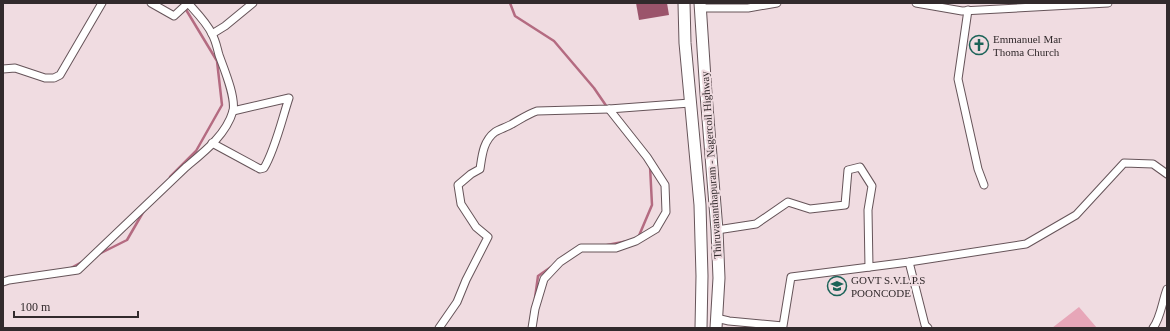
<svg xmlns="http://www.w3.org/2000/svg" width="1170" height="331" viewBox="0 0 1170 331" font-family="'Times New Roman',serif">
  <rect width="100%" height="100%" fill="#f0dce1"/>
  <polygon fill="#e7a6b8" points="1079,307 1097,328 1052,328"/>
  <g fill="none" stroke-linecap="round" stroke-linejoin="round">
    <g stroke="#b46b81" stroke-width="2.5">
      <polyline points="510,3 515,16 554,41 594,88 607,107"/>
      <polyline points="170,177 196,151 222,105 217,61 185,8"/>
      <polyline points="638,238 652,205 650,166"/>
      <polyline points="607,245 628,241"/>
      <polyline points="99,254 127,240 145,209"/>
      <polyline points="69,269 82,262"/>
      <polyline points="535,298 538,276 551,267"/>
    </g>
  </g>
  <g fill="#9b546b">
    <polygon points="636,3 667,3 669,15 639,20"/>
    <polygon points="986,39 987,51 972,52 971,40"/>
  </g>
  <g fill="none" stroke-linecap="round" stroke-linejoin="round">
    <defs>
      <g id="street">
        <polyline points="916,3 962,11 1108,3"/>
        <polyline points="700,8 748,8 777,3"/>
        <polyline points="968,10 958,79 978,169 984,185"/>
        <polyline points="212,34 225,26 253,3"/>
        <polyline points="3,69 15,68 45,78 54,78 60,75 102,3"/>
        <path d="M 212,143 L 260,169 L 264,168 C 275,150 282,119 289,98 L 233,111"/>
        <polyline points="717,230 756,224 788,202 810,209 845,205 848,170 860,167 872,186 868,210 869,267"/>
        <polyline points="909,262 925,325 928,328"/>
        <path d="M 3,282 L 9,280 L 78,270 L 186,167 C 204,152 226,135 233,111 C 236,97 224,69 219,55 C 217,48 216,41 212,34 C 207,23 196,12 188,3 L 174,16 L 151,3"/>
        <polyline points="716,318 729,321 783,326 791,277 909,262 1026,244 1076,215 1124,163 1153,164 1167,174"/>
        <path d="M 439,328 L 457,302 L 466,280 L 488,237 L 476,227 L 461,204 L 458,185 L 471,174 L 480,169 C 482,156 483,141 495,132 C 500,129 507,127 512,124 C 521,119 528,114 537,111 L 609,109 L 690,103"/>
        <polyline points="532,328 535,309 544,279 560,262 581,248 616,248 636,241 656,229 666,212 665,185 647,157 609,109"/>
        <path d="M 1153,328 C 1161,317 1162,302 1167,289"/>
      </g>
      <g id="primary">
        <polyline points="684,3 685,43 700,205 702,276 701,328"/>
        <polyline points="700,3 706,94 717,230 719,278 716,328"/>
      </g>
    </defs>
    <use href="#street" stroke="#665459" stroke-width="9"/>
    <use href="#primary" stroke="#665459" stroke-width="13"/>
    <use href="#street" stroke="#fff" stroke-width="7"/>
    <use href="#primary" stroke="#fff" stroke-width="11"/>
  </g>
  <defs>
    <symbol id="church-ring" viewBox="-11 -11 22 22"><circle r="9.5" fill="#f0dce1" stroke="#1b6358" stroke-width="1.5"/><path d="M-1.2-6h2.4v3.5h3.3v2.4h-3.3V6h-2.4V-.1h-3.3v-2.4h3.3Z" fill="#1b6358"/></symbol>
    <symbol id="school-ring" viewBox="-11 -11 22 22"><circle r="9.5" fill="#f0dce1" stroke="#1b6358" stroke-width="1.5"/><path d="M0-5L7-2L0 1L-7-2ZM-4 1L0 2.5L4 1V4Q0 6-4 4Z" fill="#1b6358"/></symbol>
  </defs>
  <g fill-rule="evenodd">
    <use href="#church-ring" x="968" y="34" width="22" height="22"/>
    <use href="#school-ring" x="826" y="275" width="22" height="22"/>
  </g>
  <g text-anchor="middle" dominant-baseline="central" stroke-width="4" stroke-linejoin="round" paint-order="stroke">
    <g font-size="11" fill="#322a2c" stroke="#f0dce1" text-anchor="start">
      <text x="993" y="39">Emmanuel Mar<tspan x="993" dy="13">Thoma Church</tspan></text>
      <text x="851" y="280">GOVT S.V.L.P.S<tspan x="851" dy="13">POONCODE</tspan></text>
    </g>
    <g font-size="11" fill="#322a2c" stroke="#f0dce1">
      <text transform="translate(711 165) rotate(-94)">Thiruvananthapuram - Nagercoil Highway</text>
    </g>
  </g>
  <rect width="1170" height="331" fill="none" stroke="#322a2c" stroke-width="8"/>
  <path d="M14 311v6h124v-6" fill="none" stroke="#322a2c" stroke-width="2"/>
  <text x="20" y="311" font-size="12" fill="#322a2c" stroke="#f0dce1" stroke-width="3" paint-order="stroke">100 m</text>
</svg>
